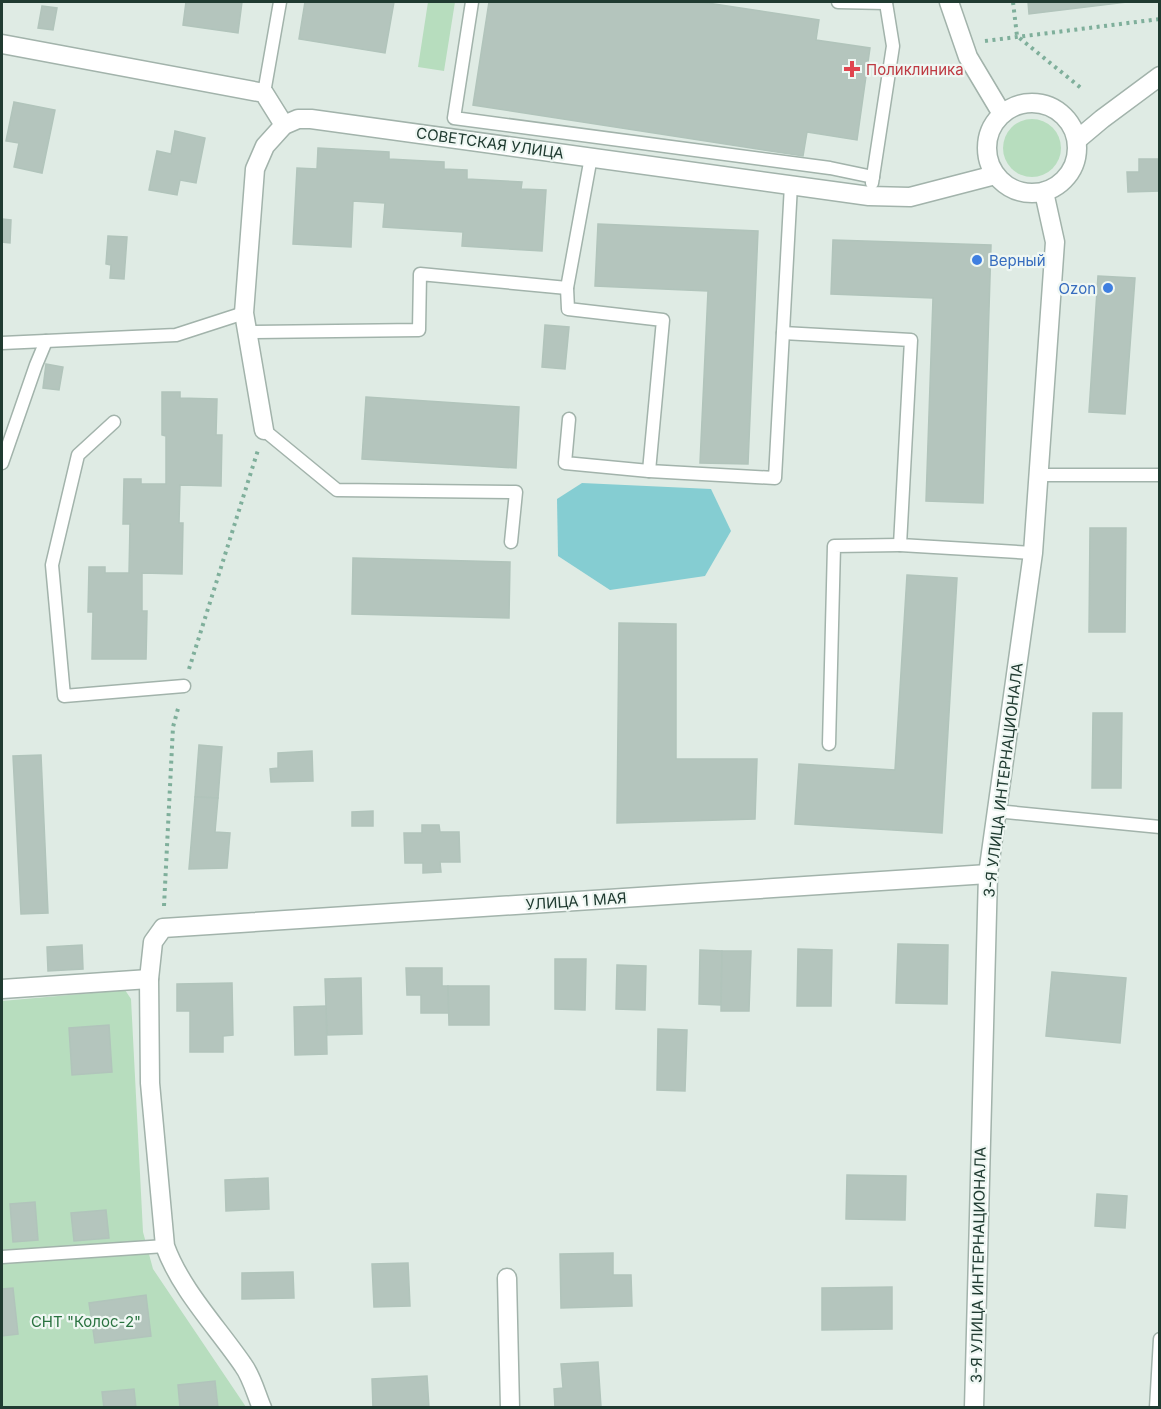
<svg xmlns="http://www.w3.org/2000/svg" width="1161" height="1409" viewBox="0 0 1161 1409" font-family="Inter,sans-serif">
  <rect width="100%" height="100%" fill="#dfebe4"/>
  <g fill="#b7ddbe">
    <polygon points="428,2 455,2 444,71 418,67"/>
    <circle cx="1032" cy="148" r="29"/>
    <polygon points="125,990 131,999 143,1232 153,1269 246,1407 2,1408 2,1001"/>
  </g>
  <polygon fill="#85cdd2" points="582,483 711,489 731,531 705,576 610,590 558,556 557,499"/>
  <g fill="#b4c5bd" stroke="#b1c4bb" stroke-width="1.5">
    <polygon points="186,2 242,2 238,33 183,25"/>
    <polygon points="305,2 394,2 385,53 299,39"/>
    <polygon points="489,2 701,2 819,20 816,40 870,48 857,140 807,132 803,156 473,105"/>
    <polygon points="1028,2 1127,2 1029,14"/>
    <polygon points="42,6 57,8 53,30 38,28"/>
    <polygon points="14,102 55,110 42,173 14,167 19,143 6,141"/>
    <polygon points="175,131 205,138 196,183 180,180 177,195 149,190 157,151 171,154"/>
    <polygon points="318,148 389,152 389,159 444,162 444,169 467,170 467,179 522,182 521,189 546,190 542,251 462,246 463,232 383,227 385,203 353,201 351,247 293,244 297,168 317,169"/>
    <polygon points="1139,159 1160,159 1160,191 1128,192 1127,172 1139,172"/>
    <polygon points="2,219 11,220 10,243 2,242"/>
    <polygon points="598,224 758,231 748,464 700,463 708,291 595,286"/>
    <polygon points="108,236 127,237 124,279 110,278 111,265 106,264"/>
    <polygon points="833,240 991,245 983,503 926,501 933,298 831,294"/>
    <polygon points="1098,276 1135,278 1125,414 1089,412"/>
    <polygon points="545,325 569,327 565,369 542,367"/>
    <polygon points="46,364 63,367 59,390 43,388"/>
    <polygon points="162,392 180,392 180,398 217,399 216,435 222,435 221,486 180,485 179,523 183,523 182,574 142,573 142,611 147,611 146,659 92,659 93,612 88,612 89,567 105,567 105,573 129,573 130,524 123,524 124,479 141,479 141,484 166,484 166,436 162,435"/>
    <polygon points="366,397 519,407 516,468 362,459"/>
    <polygon points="1090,528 1126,528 1125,632 1089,632"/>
    <polygon points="353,558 510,562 509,618 352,614"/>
    <polygon points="907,575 957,578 942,833 795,824 799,764 895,770"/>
    <polygon points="619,623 676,624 676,759 757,759 755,819 617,823"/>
    <polygon points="1093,713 1122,713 1121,788 1092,788"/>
    <polygon points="199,745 222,747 218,798 195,797"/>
    <polygon points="312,751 313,781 271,782 270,769 278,768 278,753"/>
    <polygon points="41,755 48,913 21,914 13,756"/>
    <polygon points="195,797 218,798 215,832 230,833 227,868 189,869"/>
    <polygon points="373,811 373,826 352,826 352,812"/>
    <polygon points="422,825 439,825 440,832 459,832 460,862 440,862 441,872 423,873 423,863 405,863 404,833 422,833"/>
    <polygon points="898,944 948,945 947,1004 896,1003"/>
    <polygon points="82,945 83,969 48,971 47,947"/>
    <polygon points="798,949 832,950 831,1006 797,1006"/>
    <polygon points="700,950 722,951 721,1005 699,1004"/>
    <polygon points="722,951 751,951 749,1011 721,1011"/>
    <polygon points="555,959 586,959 585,1010 555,1009"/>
    <polygon points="617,965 646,966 645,1010 616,1009"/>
    <polygon points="406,968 442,968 442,986 448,986 449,1013 421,1013 421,995 407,995"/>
    <polygon points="1052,972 1126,978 1120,1043 1046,1036"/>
    <polygon points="361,978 362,1034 327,1035 325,979"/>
    <polygon points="232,983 233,1035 223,1036 223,1052 190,1052 190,1011 177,1011 177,984"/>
    <polygon points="448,986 489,986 489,1025 449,1025"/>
    <polygon points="326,1006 327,1054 295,1055 294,1007"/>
    <polygon points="109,1025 112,1072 72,1075 69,1028"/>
    <polygon points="658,1029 687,1030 685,1091 657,1090"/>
    <polygon points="847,1175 906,1176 905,1220 846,1219"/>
    <polygon points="268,1178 269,1209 226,1211 225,1180"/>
    <polygon points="1097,1194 1127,1196 1125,1228 1095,1226"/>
    <polygon points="35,1202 38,1240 13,1242 10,1204"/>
    <polygon points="106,1210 109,1238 74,1241 71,1213"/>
    <polygon points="613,1253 613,1275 631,1275 632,1306 561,1308 560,1254"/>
    <polygon points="408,1263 410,1306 374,1307 372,1264"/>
    <polygon points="293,1272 294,1298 242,1299 242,1273"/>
    <polygon points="892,1287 892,1329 822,1330 822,1288"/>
    <polygon points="13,1288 18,1334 2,1336 2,1289"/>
    <polygon points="146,1295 151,1336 95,1343 89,1303"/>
    <polygon points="598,1362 601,1407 555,1408 554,1389 563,1388 561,1364"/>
    <polygon points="427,1376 429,1408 373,1408 372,1379"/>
    <polygon points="215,1381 218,1408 180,1408 178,1385"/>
    <polygon points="134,1389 136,1408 104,1408 102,1392"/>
  </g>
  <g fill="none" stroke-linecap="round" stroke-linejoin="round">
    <defs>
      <g id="service">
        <polyline points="472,2 454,118 830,168 873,177"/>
        <polyline points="838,2 886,3 886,2"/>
        <polyline points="264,93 280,2"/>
        <polyline points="872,183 893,46 886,3"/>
        <polyline points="567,288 568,309 663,320 649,471 775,478 791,185"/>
        <polyline points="247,332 419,330 420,274 567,288 591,157"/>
        <polyline points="783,333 911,340 900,545 1033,553"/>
        <polyline points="2,343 176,335 244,313"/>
        <polyline points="569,419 565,463 649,471"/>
        <polyline points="114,422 78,455 52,565 64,696 184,686"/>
        <polyline points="264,430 337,490 516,492 511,542"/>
        <polyline points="2,463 36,365 46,341"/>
        <polyline points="1039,475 1160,475"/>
        <polyline points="829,744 834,546 900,545"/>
        <polyline points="996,811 1160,827"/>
        <polyline points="2,1257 165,1246"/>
        <polyline points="1156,1408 1160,1339"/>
      </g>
      <g id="minor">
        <polyline points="949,2 968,57 1002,114"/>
        <polyline points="2,44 264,93 284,125"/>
        <circle cx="1032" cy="148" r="45"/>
        <polyline points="1077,140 1102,119 1160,76"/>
        <polyline points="264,430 244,313 255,169 265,146 284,125 298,119 311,119 869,196 910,197 995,175"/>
        <polyline points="2,989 149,979"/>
        <polyline points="507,1278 510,1408"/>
        <path d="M 262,1408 C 256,1394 252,1377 243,1365 C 217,1327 181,1290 165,1246 L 150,1083 L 149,979 L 153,942 L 163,928 L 988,874"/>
        <polyline points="974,1408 988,874 1033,553 1055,242 1044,192"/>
      </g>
    </defs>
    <use href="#service" stroke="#a2b3ab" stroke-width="15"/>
    <use href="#minor" stroke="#a2b3ab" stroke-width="21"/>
    <g stroke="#7faf9b" stroke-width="4" stroke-dasharray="3 4.5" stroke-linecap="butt">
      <polyline points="1013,2 1017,36 1081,88"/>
      <polyline points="985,41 1160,19"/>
      <polyline points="189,669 258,450"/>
      <polyline points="164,906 173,727 179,705"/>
    </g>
    <use href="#service" stroke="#fff" stroke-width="12"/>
    <use href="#minor" stroke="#fff" stroke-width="18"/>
  </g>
  <path fill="#e0444e" stroke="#eff7f3" stroke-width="2" d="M849 60h6v6h6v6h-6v6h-6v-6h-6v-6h6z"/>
  <g fill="#3f7fe0" stroke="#eff7f3" stroke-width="2">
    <circle cx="977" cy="260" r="6"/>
    <circle cx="1108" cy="288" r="6"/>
  </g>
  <g text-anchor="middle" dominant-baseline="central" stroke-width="4.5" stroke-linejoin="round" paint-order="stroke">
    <g font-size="15" fill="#be3a42" stroke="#eff7f3" text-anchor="start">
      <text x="866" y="69">Поликлиника</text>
    </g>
    <g font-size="15" fill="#203b31" stroke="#eff7f3">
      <text transform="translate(490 143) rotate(8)">СОВЕТСКАЯ УЛИЦА</text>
      <text transform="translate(1003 780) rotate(-83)">3-Я УЛИЦА ИНТЕРНАЦИОНАЛА</text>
      <text transform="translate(576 901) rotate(-4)">УЛИЦА 1 МАЯ</text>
      <text transform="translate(978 1265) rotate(-89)">3-Я УЛИЦА ИНТЕРНАЦИОНАЛА</text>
    </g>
    <g font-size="15" fill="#366cbe" stroke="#eff7f3" text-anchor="start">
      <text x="989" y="260">Верный</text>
      <text x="1096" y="288" text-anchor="end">Ozon</text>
    </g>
    <g font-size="15" fill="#29723f" stroke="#eff7f3">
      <text x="86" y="1321">СНТ "Колос-2"</text>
    </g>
  </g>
  <rect width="1161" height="1409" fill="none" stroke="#203b31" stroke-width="6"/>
</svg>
